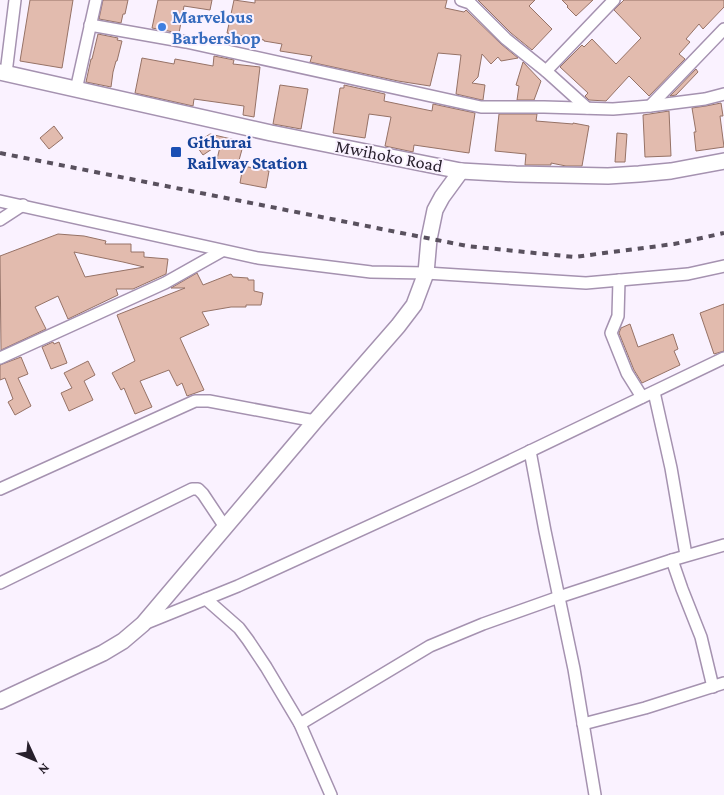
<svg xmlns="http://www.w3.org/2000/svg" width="724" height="795" viewBox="0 0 724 795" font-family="'Crimson Pro',serif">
  <rect width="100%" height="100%" fill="#faf2ff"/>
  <g fill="#e2bbae" stroke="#967266" fill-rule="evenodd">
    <polygon points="30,0 73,0 62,68 20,61"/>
    <polygon points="103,0 128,0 125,14 123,14 121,23 99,19"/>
    <polygon points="158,0 212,0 210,10 184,6 179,33 152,28"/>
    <polygon points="234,0 255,3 255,0 447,0 445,8 464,12 466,10 501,44 518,58 501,61 498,57 491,64 482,54 478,77 472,83 485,85 483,100 482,100 456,94 461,55 438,53 430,86 398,81 310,62 312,56 280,51 282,44 264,41 264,40 227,33"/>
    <polygon points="478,0 535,0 529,6 552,29 532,50 511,33"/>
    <polygon points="562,0 593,0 576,16 567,7 568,6"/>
    <polygon points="624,0 724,0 724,7 703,29 699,24 686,39 690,42 679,54 685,59 649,96 629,76 606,101 589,100 585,96 588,93 560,67 582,45 584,47 592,39 616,64 641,38 614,10"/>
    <polygon points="98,34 118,38 117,40 122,41 117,61 116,61 113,72 111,87 86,82 91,59 92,59"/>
    <polygon points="214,56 234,60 233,64 260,67 254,117 243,115 244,106 194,99 193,106 135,93 142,58 174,64 175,59 213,66"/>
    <polygon points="523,62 541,81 534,100 517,100 519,86 516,85"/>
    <polygon points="696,69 698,72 676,95 670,96"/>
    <polygon points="280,85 308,89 301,129 273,124"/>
    <polygon points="344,85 385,94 384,101 432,111 433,104 475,113 469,153 414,145 413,152 385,146 391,117 369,114 365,138 333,133 340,88 344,88"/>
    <polygon points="721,103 723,116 720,116 724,147 696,151 694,132 696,132 692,108 706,106"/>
    <polygon points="669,111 671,156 645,157 643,115"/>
    <polygon points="499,114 537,114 536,121 573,124 573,123 589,126 582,166 566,166 551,163 551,165 525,165 526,154 495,151"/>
    <polygon points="54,126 63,138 49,149 40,138"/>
    <polygon points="617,133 627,134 625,162 615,162"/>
    <polygon points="210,134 244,142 238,164 217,159 221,143 203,155 195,144"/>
    <polygon points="243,166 269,171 266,188 240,183"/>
    <path d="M 58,234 L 84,236 L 106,241 L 105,244 L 131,244 L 131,252 L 144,252 L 144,257 L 168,259 L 166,274 L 133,289 L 116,289 L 118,295 L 68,319 L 58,296 L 35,307 L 46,329 L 1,350 L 0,256 ZM 74,252 L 123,262 L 144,267 L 85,277 Z"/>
    <polygon points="197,273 203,285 231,274 233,277 248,278 248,280 254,280 254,291 263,293 261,305 246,305 246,307 231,307 202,312 209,325 180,338 204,390 187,396 182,383 177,386 169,370 140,381 152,407 135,414 124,388 121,390 112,373 135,361 117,315 185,288 171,288"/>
    <polygon points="724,304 724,351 714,354 700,313"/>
    <polygon points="630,324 638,347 673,334 678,349 674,351 680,365 642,383 634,370 619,333 621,328"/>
    <polygon points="53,342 54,344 59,342 67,363 51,369 42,347"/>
    <polygon points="21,357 28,374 18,378 31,406 15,415 8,402 13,399 5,378 0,380 0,365"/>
    <polygon points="88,361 95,375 84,381 93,400 69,411 61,393 72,388 64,373"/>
  </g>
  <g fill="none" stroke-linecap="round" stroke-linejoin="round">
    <defs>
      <g id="street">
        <polyline points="461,0 470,3 506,39 546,71 587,108"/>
        <polyline points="90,25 186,42 481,107 544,107 613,109 650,106 705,99 724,94"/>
        <polyline points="546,71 614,0"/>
        <polyline points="6,73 15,0"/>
        <polyline points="76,90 96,0"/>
        <polyline points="650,106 724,29"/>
        <polyline points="0,201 258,258 371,272 426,273 586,283 688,274 724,266"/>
        <polyline points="0,220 23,205"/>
        <polyline points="619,280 618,316 611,333 627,373 642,397"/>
        <polyline points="0,358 165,283 222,251"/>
        <polyline points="654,392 671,468 686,555"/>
        <polyline points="530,451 545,531 574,669 595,795"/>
        <polyline points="0,489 195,401 209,401 315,421"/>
        <polyline points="672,560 682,589 701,637 713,687"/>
        <polyline points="0,583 192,489 198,489 203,494 225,527"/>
        <polyline points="206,599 239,628 248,640 266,667 300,724 331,795"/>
        <polyline points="144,624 238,586 472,479 724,358"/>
        <polyline points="300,724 430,646 483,624 559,597 672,560 724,545"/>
        <polyline points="583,724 645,708 724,683"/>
      </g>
      <g id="secondary">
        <polyline points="0,72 271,133 461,171 516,174 608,176 639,174 671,171 724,161"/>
        <polyline points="0,701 103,653 123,641 143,624 315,421 398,326 414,305 426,273 429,239 435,210 442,197 461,171"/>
      </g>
    </defs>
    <use href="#street" stroke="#a592b0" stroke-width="14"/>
    <use href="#secondary" stroke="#a592b0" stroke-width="18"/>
    <use href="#street" stroke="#fff" stroke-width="11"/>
    <use href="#secondary" stroke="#fff" stroke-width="15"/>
    <polyline stroke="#59515e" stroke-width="4" stroke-dasharray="6 6" stroke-linecap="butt" points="0,153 467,246 574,257 674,244 724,233"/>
  </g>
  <circle fill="#3f7fe0" stroke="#faf2ff" stroke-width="2" cx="162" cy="27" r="5"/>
  <rect fill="#1a4fb4" stroke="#faf2ff" stroke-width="2" x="170" y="146" width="12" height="12" rx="2.5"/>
  <g text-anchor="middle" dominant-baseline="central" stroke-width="4" stroke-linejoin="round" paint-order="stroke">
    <g font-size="18" font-weight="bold" fill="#366cbe" stroke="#faf2ff" text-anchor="start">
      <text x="172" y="17">Marvelous<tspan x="172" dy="21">Barbershop</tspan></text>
    </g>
    <g font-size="18" font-weight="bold" fill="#164399" stroke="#faf2ff" text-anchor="start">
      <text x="187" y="142">Githurai<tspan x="187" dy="21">Railway Station</tspan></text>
    </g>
    <g font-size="18" fill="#27202c" stroke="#faf2ff">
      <text transform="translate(389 156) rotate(11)">Mwihoko Road</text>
    </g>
  </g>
  <g transform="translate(35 760) rotate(134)" stroke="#faf2ff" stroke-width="4" paint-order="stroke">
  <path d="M0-4L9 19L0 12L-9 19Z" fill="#27202c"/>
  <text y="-8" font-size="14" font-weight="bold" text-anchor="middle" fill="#27202c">N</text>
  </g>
</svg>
